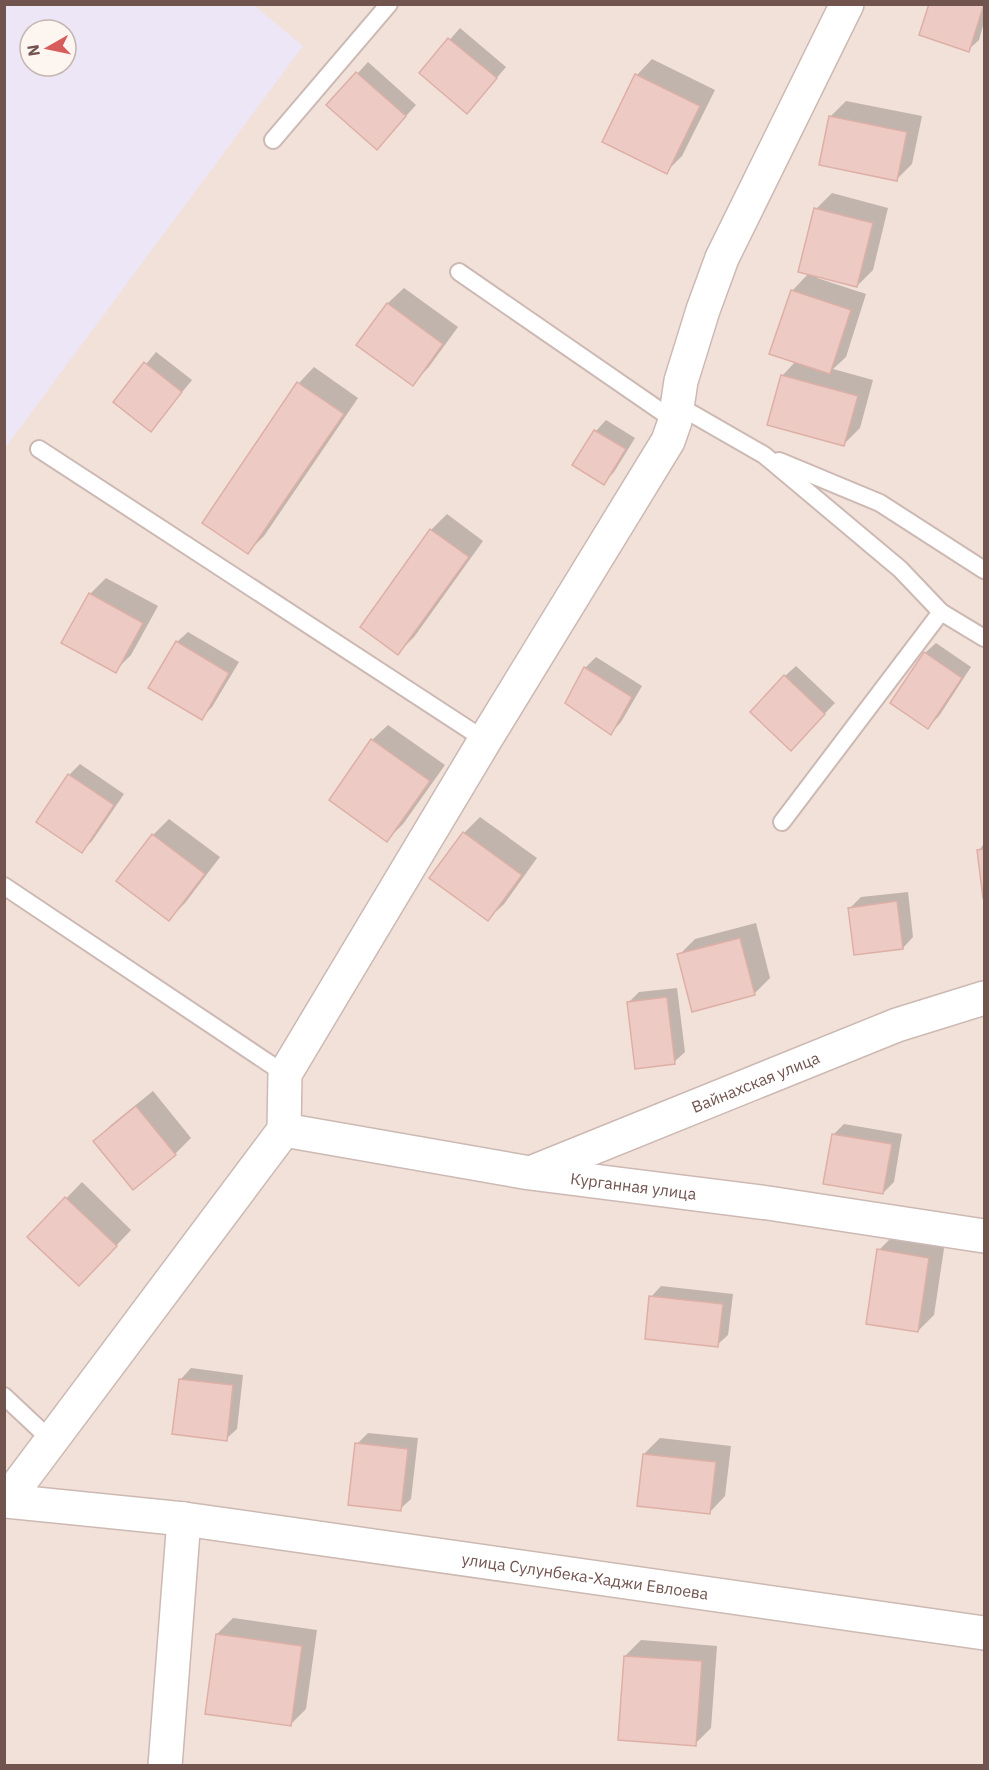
<svg xmlns="http://www.w3.org/2000/svg" width="989" height="1770" viewBox="0 0 989 1770" font-family="'IBM Plex Sans',sans-serif">
  <rect width="100%" height="100%" fill="#faf0e9"/>
  <path fill="#f1e1d8" fill-rule="evenodd" d="M 5,5 L 984,5 L 984,1765 L 5,1765 ZM 30,30 L 66,30 L 66,66 L 30,66 Z"/>
  <path fill="#ede6f7" fill-rule="evenodd" d="M 5,4 L 254,5 L 303,46 L 5,448 ZM 30,30 L 66,30 L 66,66 L 30,66 Z"/>
  <g fill="#0003">
    <polygon points="931,4 984,4 984,22 979,40 968,50"/>
    <polygon points="460,28 506,67 477,101 421,73"/>
    <polygon points="652,59 715,90 682,156 666,172 637,75"/>
    <polygon points="368,62 416,105 387,137 329,105"/>
    <polygon points="846,101 922,116 912,164 896,180 830,117"/>
    <polygon points="832,193 888,208 873,270 857,286 818,275 817,278 866,294 846,357 833,369 873,380 860,428 844,444 782,376 796,361 792,291 809,273 816,209"/>
    <polygon points="404,288 458,327 428,368 412,384 358,345 388,303"/>
    <polygon points="156,352 192,380 151,430 115,402"/>
    <polygon points="314,367 358,398 264,536 248,552 299,383"/>
    <polygon points="606,420 635,438 614,472 603,483 596,431"/>
    <polygon points="447,514 483,541 414,637 398,653 431,530"/>
    <polygon points="106,578 158,606 131,655 115,671 90,594"/>
    <polygon points="188,632 239,662 212,707 202,718 177,642"/>
    <polygon points="936,643 971,667 939,716 928,727 925,653"/>
    <polygon points="596,657 642,686 621,722 611,733 567,703 585,668"/>
    <polygon points="796,666 835,703 801,738 785,676"/>
    <polygon points="388,725 445,765 403,824 387,840 372,740"/>
    <polygon points="80,764 124,794 92,841 82,851 69,775"/>
    <polygon points="480,817 537,858 504,904 488,919 464,833"/>
    <polygon points="169,819 220,857 185,903 169,919 118,881 153,835"/>
    <polygon points="984,844 984,896 979,850"/>
    <polygon points="908,892 913,937 903,948 850,908 861,897"/>
    <polygon points="756,923 770,978 754,994 679,955 695,939"/>
    <polygon points="677,988 685,1052 674,1062 628,1003 639,992"/>
    <polygon points="153,1091 191,1138 175,1154 133,1188 95,1141 111,1125"/>
    <polygon points="844,1124 902,1134 894,1182 883,1193 833,1135"/>
    <polygon points="82,1182 131,1230 95,1268 29,1237"/>
    <polygon points="895,1234 945,1242 934,1315 918,1331 879,1250"/>
    <polygon points="661,1286 733,1294 728,1335 717,1345 651,1297"/>
    <polygon points="191,1368 243,1375 237,1429 226,1439 181,1379"/>
    <polygon points="368,1433 418,1438 411,1499 400,1509 357,1444"/>
    <polygon points="660,1438 731,1446 725,1496 709,1513 644,1454"/>
    <polygon points="233,1618 317,1630 306,1709 290,1725 217,1634"/>
    <polygon points="641,1640 717,1646 711,1728 695,1744 625,1656"/>
  </g>
  <g fill="#edcbc4" stroke="#deafa6" stroke-width="1.5">
    <polygon points="929,4 984,4 969,52 919,35"/>
    <polygon points="448,38 497,78 467,114 419,73"/>
    <polygon points="356,72 406,116 377,150 326,105"/>
    <polygon points="635,74 700,106 667,174 602,142"/>
    <polygon points="829,116 907,132 897,181 819,165"/>
    <polygon points="814,208 873,223 857,287 798,272"/>
    <polygon points="791,290 851,310 830,374 769,354"/>
    <polygon points="387,303 443,344 413,386 356,345"/>
    <polygon points="144,362 182,392 151,432 113,402"/>
    <polygon points="781,375 858,396 844,446 767,425"/>
    <polygon points="297,382 344,414 248,554 202,523"/>
    <polygon points="594,430 626,449 604,485 572,465"/>
    <polygon points="430,529 469,557 398,655 360,627"/>
    <polygon points="89,593 143,623 116,673 61,643"/>
    <polygon points="176,641 229,673 202,720 148,688"/>
    <polygon points="924,652 962,678 928,729 890,703"/>
    <polygon points="584,667 632,697 611,735 565,703"/>
    <polygon points="784,675 825,714 791,751 750,712"/>
    <polygon points="371,739 430,781 387,842 329,800"/>
    <polygon points="68,774 114,805 82,853 36,822"/>
    <polygon points="463,832 522,875 488,921 429,878"/>
    <polygon points="152,834 205,874 169,921 116,881"/>
    <polygon points="984,849 984,898 983,898 977,850"/>
    <polygon points="897,901 903,949 854,955 848,908"/>
    <polygon points="740,938 755,995 692,1012 677,954"/>
    <polygon points="667,997 675,1064 635,1069 627,1002"/>
    <polygon points="136,1106 176,1155 133,1190 93,1141"/>
    <polygon points="832,1134 892,1144 883,1194 823,1184"/>
    <polygon points="65,1197 117,1246 79,1286 27,1237"/>
    <polygon points="877,1249 929,1258 918,1332 866,1324"/>
    <polygon points="649,1296 723,1304 718,1347 645,1339"/>
    <polygon points="179,1379 233,1385 227,1441 172,1434"/>
    <polygon points="355,1443 408,1449 401,1511 348,1505"/>
    <polygon points="643,1454 716,1462 710,1514 637,1506"/>
    <polygon points="216,1634 302,1646 291,1726 205,1714"/>
    <polygon points="624,1656 702,1661 696,1746 618,1740"/>
  </g>
  <g fill="none" stroke-linecap="round" stroke-linejoin="round">
    <defs>
      <g id="service">
        <polyline points="273,140 389,4"/>
        <polyline points="459,272 675,421"/>
        <polyline points="677,405 764,455 900,569 941,612 984,638"/>
        <polyline points="39,449 485,740"/>
        <polyline points="779,461 880,503 984,570"/>
        <polyline points="782,822 941,612"/>
        <polyline points="4,886 285,1074"/>
        <polyline points="4,1396 52,1441"/>
      </g>
      <g id="minor">
        <path id="s1" d="M 847,4 L 722,258 L 703,310 L 681,381 L 675,421 L 668,441 L 485,740 L 285,1074 L 284,1130 L 6,1501 L 184,1519 L 984,1633"/>
        <path id="s2" d="M 284,1130 L 530,1173 L 768,1203 L 984,1236"/>
        <path id="s3" d="M 533,1172 L 897,1025 L 984,998"/>
        <polyline points="165,1766 184,1519"/>
      </g>
    </defs>
    <use href="#service" stroke="#cdb9b3" stroke-width="20"/>
    <use href="#minor" stroke="#cdb9b3" stroke-width="36"/>
    <use href="#service" stroke="#fff" stroke-width="16"/>
    <use href="#minor" stroke="#fff" stroke-width="33"/>
  </g>
  <g text-anchor="middle" dominant-baseline="central" stroke-width="4.5" stroke-linejoin="round" paint-order="stroke">
    <g font-size="16" fill="#72544f" stroke="#fdf5ef">
      <text stroke="none"><textPath href="#s3" startOffset="240">Вайнахская улица</textPath></text>
      <text stroke="none"><textPath href="#s2" startOffset="354">Курганная улица</textPath></text>
      <text stroke="none"><textPath href="#s1" startOffset="2318">улица Сулунбека-Хаджи Евлоева</textPath></text>
    </g>
  </g>
  <rect width="989" height="1770" fill="none" stroke="#72544f" stroke-width="12"/>
  <g transform="translate(48 48) rotate(261)"><circle r="28" fill="#fdf5ef" stroke="#c5b5af" stroke-width="1.5"/>
  <path d="M0-4.5L10 22L0 15L-10 22Z" fill="#d65d5c"/>
  <text y="-9" font-size="16" font-weight="bold" text-anchor="middle" fill="#72544f">N</text>
  </g>
</svg>
